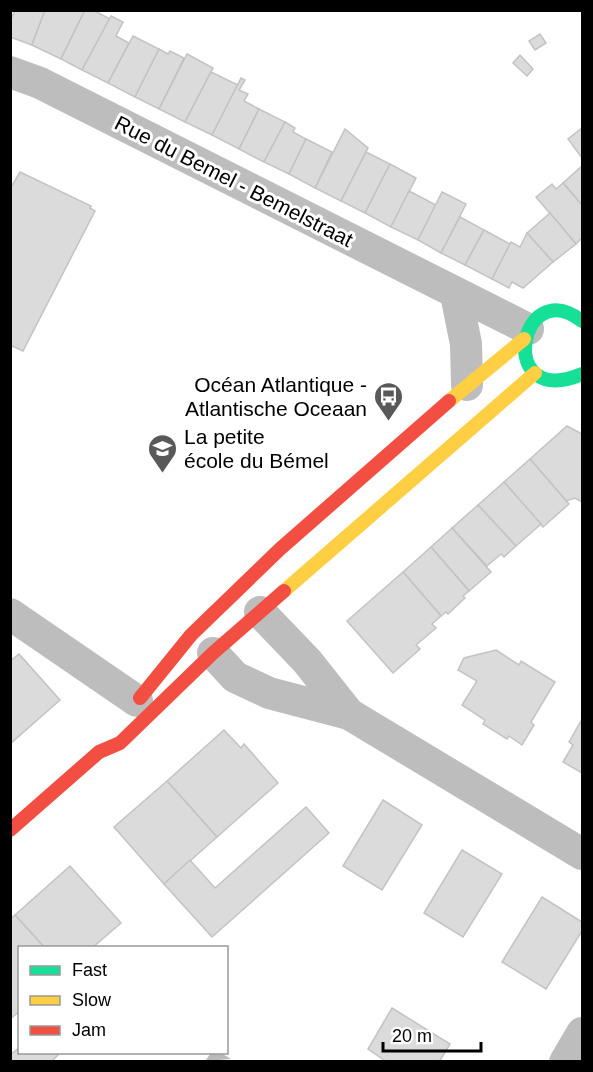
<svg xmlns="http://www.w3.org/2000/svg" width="593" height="1072" viewBox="0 0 593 1072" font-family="Arial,sans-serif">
  <rect width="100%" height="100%" fill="#fff"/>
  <polygon fill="#bababa" points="211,1053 221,1053 231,1059 205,1061"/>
  <g fill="#dbdbdb" stroke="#c3c3c3" stroke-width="1.5">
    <polygon points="15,10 45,10 32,45 10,37 10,22"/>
    <polygon points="45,10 85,10 61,59 32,45"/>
    <polygon points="85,10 93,10 110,19 82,70 61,59"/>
    <polygon points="111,16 123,22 116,36 129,43 108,83 82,70"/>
    <polygon points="540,34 546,43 535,50 529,41"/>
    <polygon points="133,36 159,49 135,97 108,83"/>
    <polygon points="159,49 168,54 170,51 184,58 159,109 135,97"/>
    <polygon points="187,54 213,68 185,122 159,109"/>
    <polygon points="520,55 533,69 527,76 513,63"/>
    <polygon points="211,72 238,85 212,135 185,122"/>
    <polygon points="241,78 245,80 239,90 248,94 244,101 259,109 239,149 212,135"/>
    <polygon points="259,109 285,122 264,162 239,149"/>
    <polygon points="285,122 295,128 293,132 306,139 289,174 264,162"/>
    <polygon points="582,128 582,158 568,139"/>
    <polygon points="345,129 368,148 341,201 315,188"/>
    <polygon points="306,139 332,152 315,188 289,174"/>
    <polygon points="366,152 390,164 365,213 341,201"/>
    <polygon points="390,164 416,178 391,227 365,213"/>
    <polygon points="582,166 582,205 563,183"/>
    <polygon points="20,172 91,206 90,208 95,211 23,351 10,345 10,189"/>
    <polygon points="563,183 582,205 582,238 576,244 536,197 552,184 556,189"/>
    <polygon points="409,191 436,205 418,240 391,227"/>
    <polygon points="442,192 466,204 441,253 418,240"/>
    <polygon points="550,213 576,244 553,262 527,233"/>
    <polygon points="460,217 484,230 465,265 441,253"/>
    <polygon points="484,230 510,244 492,279 465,265"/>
    <polygon points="527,233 553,262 523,288 512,282 509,288 492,279 511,242 520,247"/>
    <polygon points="567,426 582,434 582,502 575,498 566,501 530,459"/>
    <polygon points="530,459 569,504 543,527 504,482"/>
    <polygon points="504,482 541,524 516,546 478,505"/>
    <polygon points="478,505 516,546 504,557 501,554 487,566 452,528"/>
    <polygon points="452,528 491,572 469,591 431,547"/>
    <polygon points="431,547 469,591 463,596 465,598 448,614 446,612 441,616 403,572"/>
    <polygon points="403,572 441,616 432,624 436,628 416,645 420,649 393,673 347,621"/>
    <polygon points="496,650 519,665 521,661 555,682 531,722 534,725 522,745 509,736 507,739 483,724 485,720 462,705 477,681 458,670 464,658"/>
    <polygon points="19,654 60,700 10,744 10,661"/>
    <polygon points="581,721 582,722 582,773 563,762 573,745 569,742"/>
    <polygon points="224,730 241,748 244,744 278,783 217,837 167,781"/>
    <polygon points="167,781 217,837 164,884 114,827"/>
    <polygon points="383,800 422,825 382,890 343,866"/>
    <polygon points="306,807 329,833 212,937 164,884 190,860 215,888"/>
    <polygon points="462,850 502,874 463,937 424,913"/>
    <polygon points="70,866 121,923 92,948 45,948 15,915"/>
    <polygon points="542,897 582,922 582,931 546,989 502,962"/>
    <polygon points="15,915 45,948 20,948 20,1011 10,1019 10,919"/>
    <polygon points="392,1008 450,1044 439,1062 387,1062 368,1049"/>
    <polygon points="20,1047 20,1052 61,1052 51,1062 10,1062 10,1055"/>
  </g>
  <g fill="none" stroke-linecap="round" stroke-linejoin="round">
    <g stroke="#bdbdbd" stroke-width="32">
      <polyline points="10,72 40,83 528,329"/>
      <polyline points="456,294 466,344 467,385"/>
      <polyline points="260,612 307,661 349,714"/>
      <polyline points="10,614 137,701"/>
      <polyline points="213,653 235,677 269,693 349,714 582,854"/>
      <polyline points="565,1062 582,1033"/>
    </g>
    <path stroke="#16e098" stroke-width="14" d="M 582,321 C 518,272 495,411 582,374"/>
    <g stroke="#ffcf43" stroke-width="14">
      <polyline points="449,401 524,339"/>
      <polyline points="284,591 535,373"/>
    </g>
    <g stroke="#f24e42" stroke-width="14">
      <polyline points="140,698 191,635 280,549 449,401"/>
      <polyline points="10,830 99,752 120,743 213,653 284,591"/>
    </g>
  </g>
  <defs>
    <symbol id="bus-pin" viewBox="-11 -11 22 30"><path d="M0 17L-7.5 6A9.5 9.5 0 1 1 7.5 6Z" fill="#595959" stroke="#fff"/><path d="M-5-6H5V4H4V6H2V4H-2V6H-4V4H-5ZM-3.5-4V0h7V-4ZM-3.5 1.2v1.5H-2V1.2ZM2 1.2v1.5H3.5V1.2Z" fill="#fff"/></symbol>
    <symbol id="school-pin" viewBox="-11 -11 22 30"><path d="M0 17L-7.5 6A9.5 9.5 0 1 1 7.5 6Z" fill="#595959" stroke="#fff"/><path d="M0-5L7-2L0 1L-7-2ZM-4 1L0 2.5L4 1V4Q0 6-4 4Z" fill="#fff"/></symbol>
  </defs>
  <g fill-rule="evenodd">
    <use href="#bus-pin" x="372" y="380" width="33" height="45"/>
    <use href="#school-pin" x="146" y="432" width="33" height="45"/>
  </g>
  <g text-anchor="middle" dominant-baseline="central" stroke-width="6" stroke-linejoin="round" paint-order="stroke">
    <g font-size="21" fill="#000" stroke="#fff">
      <text transform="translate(234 181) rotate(27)">Rue du Bemel - Bemelstraat</text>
    </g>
    <g font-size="21" fill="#000" stroke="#fff" text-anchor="end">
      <text x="367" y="384">Océan Atlantique -<tspan x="367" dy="24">Atlantische Oceaan</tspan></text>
      <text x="184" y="436" text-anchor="start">La petite<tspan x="184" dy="24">école du Bémel</tspan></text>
    </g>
  </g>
  <rect width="593" height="1072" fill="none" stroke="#000000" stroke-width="24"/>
  <rect x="18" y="946" width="210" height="108" fill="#ffffff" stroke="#999999" stroke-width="1.5"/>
  <rect x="30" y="966" width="30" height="9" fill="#16e098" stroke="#999999" stroke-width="1.5"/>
  <text x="72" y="976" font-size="18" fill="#000000">Fast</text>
  <rect x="30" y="996" width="30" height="9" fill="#ffcf43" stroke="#999999" stroke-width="1.5"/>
  <text x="72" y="1006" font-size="18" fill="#000000">Slow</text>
  <rect x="30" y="1026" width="30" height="9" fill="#f24e42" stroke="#999999" stroke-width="1.5"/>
  <text x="72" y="1036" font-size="18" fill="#000000">Jam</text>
  <path d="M383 1042v9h98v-9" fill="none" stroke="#000000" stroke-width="3"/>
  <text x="392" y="1042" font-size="18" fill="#000000" stroke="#ffffff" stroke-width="4.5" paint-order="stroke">20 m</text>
</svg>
